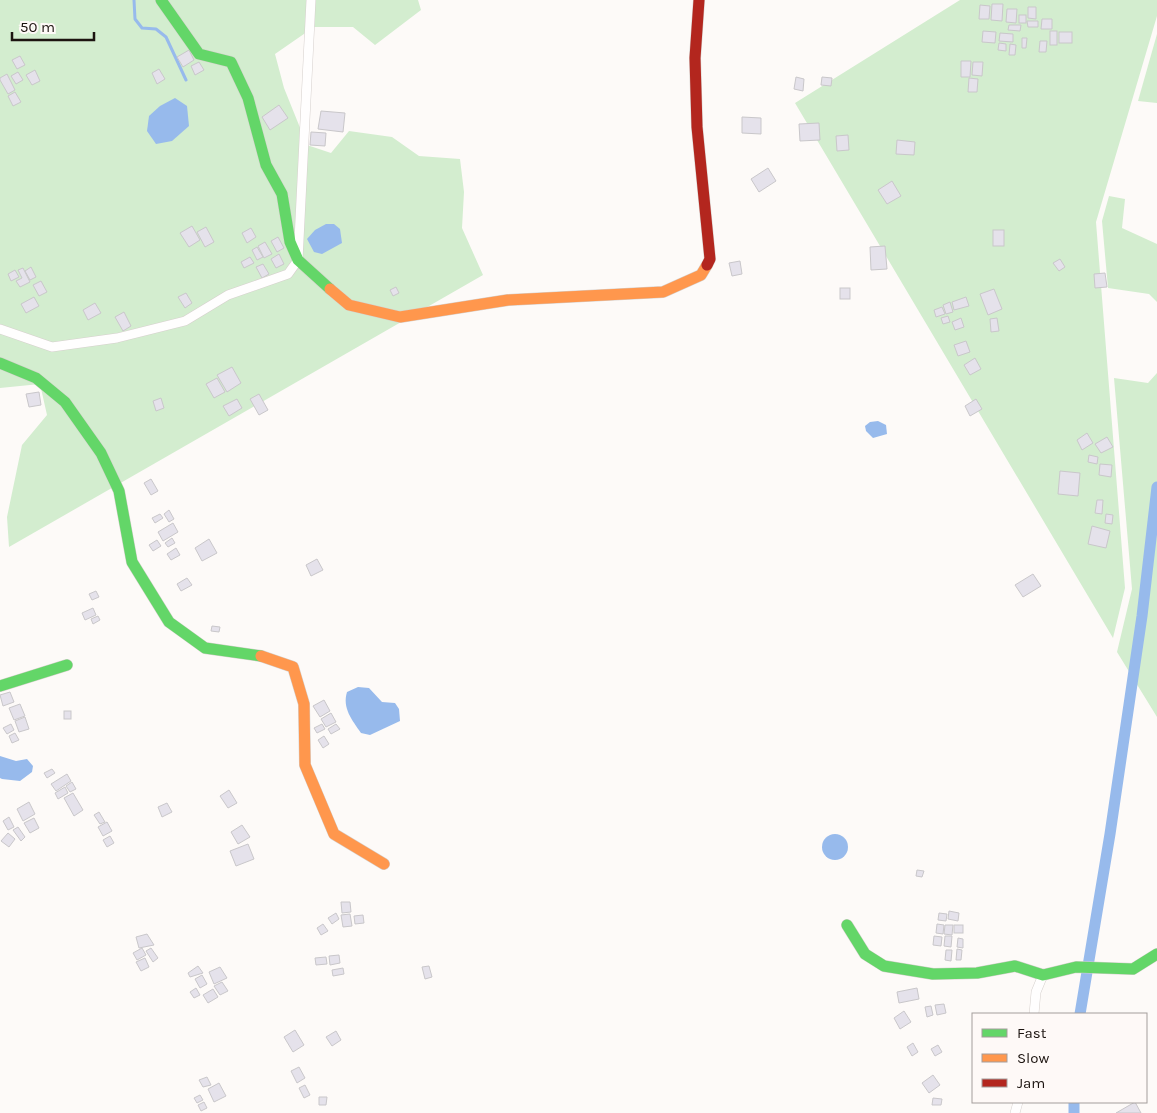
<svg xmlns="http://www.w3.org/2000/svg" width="1157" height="1113" viewBox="0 0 1157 1113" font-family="Karla,sans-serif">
  <rect width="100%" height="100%" fill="#fdfaf8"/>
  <g fill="#d3edcf">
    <polygon points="0,0 418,0 421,10 375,45 353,27 314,27 275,54 284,88 307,145 331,153 349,131 392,137 419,156 460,159 464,192 462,228 483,275 9,547 7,517 22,445 47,415 40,384 0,388"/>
    <polygon points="960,0 1157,0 1157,16 1096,222 1125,588 1113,638 795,103"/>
    <polygon points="1157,34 1157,103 1138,101"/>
    <polygon points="1109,196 1125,199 1122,228 1157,244 1157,302 1149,294 1108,288 1102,221"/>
    <polygon points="1157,373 1157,717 1117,652 1132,589 1114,378 1148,383"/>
  </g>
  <g fill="#97baec">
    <polygon points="175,98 187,106 189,126 172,141 156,144 147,131 149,116 160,106"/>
    <polygon points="326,224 334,224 340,229 342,243 322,254 314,252 307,239 315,230"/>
    <polygon points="878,421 886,425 887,434 873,438 866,431 865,426 870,422"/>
    <path d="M 358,687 L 369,688 L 382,702 L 395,703 L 399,709 L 400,721 L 370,735 L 361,733 C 352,720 342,708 347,692 Z"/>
    <polygon points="0,756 16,761 27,759 33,766 32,772 20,781 2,779 0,778"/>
    <circle cx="835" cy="847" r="13"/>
  </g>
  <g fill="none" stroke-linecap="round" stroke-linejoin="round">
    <polyline stroke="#97baec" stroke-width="3" points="134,0 135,19 142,28 156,29 166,37 186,80"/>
    <g stroke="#97baec" stroke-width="11">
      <polyline points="1080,1014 1110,834 1142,616 1157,487"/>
      <polyline points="1074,1113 1074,1102"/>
    </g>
  </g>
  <g fill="#e5e2eb" stroke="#c9c7ca">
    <polygon points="992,4 1003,4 1002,21 991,20"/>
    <polygon points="980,5 990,6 989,19 979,19"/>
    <polygon points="1028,7 1036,7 1036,19 1028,18"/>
    <polygon points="1007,9 1017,9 1016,23 1006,22"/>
    <rect x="1019" y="15" width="7" height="8"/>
    <polygon points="1042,19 1052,19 1052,29 1041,29"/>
    <polygon points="1027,21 1038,21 1038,27 1028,27"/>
    <polygon points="1009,25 1021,25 1020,31 1008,30"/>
    <polygon points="983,31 996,32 995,43 982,42"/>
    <rect x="1050" y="31" width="7" height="14"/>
    <rect x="1059" y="32" width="13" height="11"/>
    <polygon points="1000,33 1013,34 1013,42 999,41"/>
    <polygon points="1022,38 1027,38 1026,48 1022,48"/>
    <polygon points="1040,41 1047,41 1046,52 1039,52"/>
    <polygon points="999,43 1006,44 1006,51 998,50"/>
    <polygon points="1010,44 1016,45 1015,55 1009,55"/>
    <polygon points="189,50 194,60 183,67 177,57"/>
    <polygon points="20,56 25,65 17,69 12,60"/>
    <polygon points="961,61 971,61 970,77 961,77"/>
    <polygon points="199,62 204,70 195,75 191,66"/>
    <polygon points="973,62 983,62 982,76 972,75"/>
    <polygon points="159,69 165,79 157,84 152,73"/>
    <polygon points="35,70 40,81 32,85 26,75"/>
    <polygon points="18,72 23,80 16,84 11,76"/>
    <polygon points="7,74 15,90 8,94 0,80 0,78"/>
    <polygon points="796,77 804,79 803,91 794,89"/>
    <polygon points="822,77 832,78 831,86 821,85"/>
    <polygon points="969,78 978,79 977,92 968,92"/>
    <polygon points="15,92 21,102 13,106 8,96"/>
    <polygon points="279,105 288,118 270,130 262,117"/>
    <polygon points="321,111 345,113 343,132 318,129"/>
    <polygon points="742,117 761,118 761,134 742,133"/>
    <polygon points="819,123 820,140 800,141 799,124"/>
    <polygon points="311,132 326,133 325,146 310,145"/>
    <polygon points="848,135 849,150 837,151 836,136"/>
    <polygon points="897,140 915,142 914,155 896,154"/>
    <polygon points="768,168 776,181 759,192 751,179"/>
    <polygon points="892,181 901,196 887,204 878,190"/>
    <polygon points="192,226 200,240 189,247 180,233"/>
    <polygon points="206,227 214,242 205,247 197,232"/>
    <polygon points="251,228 256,237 247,243 242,233"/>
    <rect x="993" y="230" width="11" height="16"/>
    <polygon points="278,237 284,248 277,252 271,241"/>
    <polygon points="265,242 272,254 264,258 258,246"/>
    <polygon points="885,246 887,269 871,270 870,247"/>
    <polygon points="257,247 263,257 257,260 252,250"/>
    <polygon points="279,254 284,264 276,268 271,259"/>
    <polygon points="250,257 254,263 244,268 241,262"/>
    <polygon points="1060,259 1065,267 1059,271 1053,263"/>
    <polygon points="740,261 742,274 732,276 729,263"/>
    <polygon points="263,264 269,274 262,278 256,267"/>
    <polygon points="31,267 36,277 30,280 25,271"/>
    <polygon points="23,268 30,282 20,287 16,281 22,278 18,270"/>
    <polygon points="15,270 19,277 11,281 8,274"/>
    <polygon points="1105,273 1107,287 1095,288 1094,274"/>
    <polygon points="41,281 47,292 39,296 33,285"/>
    <polygon points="396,287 399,293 393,296 390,290"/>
    <rect x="840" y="288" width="10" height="11"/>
    <polygon points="994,289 1002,309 988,315 980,294"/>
    <polygon points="186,293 192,303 185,308 178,297"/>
    <polygon points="34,297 39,306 26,313 21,304"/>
    <polygon points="966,297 969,306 954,310 952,302"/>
    <polygon points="950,302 953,312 946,314 943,305"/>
    <polygon points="95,303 101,313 88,320 83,310"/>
    <polygon points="942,307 945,314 936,317 934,310"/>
    <polygon points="124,312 131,326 123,331 115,317"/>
    <polygon points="948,316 950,322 943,324 941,318"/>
    <polygon points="961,318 964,327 955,330 952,322"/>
    <polygon points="997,318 999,331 991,332 990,319"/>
    <polygon points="966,341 970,352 958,356 954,345"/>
    <polygon points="975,358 981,369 970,375 964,365"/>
    <polygon points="232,367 241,383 227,392 217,375"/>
    <polygon points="217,378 225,392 214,398 206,384"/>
    <polygon points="39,392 41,405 29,407 26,394"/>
    <polygon points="259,394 268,410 259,415 250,399"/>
    <polygon points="161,398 164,408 156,411 153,401"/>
    <polygon points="237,399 242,408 229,416 223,406"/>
    <polygon points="976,399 982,409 970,416 965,406"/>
    <polygon points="1087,433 1093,443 1082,450 1077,440"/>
    <polygon points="1107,437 1113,447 1101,453 1095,444"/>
    <polygon points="1089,455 1098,457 1097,464 1088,462"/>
    <polygon points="1100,464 1112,465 1111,477 1099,475"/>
    <polygon points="1060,471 1080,473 1078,496 1058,494"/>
    <polygon points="151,479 158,491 151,495 144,483"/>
    <polygon points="1097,500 1103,500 1102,514 1095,513"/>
    <polygon points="169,510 174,519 169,522 164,514"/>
    <polygon points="160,514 163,518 155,523 152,518"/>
    <polygon points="1106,514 1113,515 1112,524 1105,523"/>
    <polygon points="173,523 178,532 163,541 158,532"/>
    <polygon points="1092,526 1110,531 1106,548 1088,544"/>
    <polygon points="172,538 175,543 168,547 165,543"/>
    <polygon points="209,539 217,553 202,561 195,548"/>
    <polygon points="157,540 161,546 153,551 149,545"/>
    <polygon points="176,548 180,555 171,560 167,554"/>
    <polygon points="317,559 323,570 311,576 306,565"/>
    <polygon points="1033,574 1041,586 1023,597 1015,585"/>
    <polygon points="187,578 192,585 181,591 177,584"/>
    <polygon points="96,591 99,597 92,600 89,594"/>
    <polygon points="93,608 96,615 85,620 82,613"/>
    <polygon points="98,616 100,620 93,624 91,619"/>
    <polygon points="212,626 220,627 219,632 211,631"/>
    <polygon points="10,692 14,702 3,706 0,695"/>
    <polygon points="324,700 330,711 320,717 313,706"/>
    <polygon points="20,704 25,716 14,720 9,708"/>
    <rect x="64" y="711" width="7" height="8"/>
    <polygon points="331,713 336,722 326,727 321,719"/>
    <polygon points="25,717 29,729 19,732 15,721"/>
    <polygon points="11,724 14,730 7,734 3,728"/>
    <polygon points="322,724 325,729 317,733 314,728"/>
    <polygon points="336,724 340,729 331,734 328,729"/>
    <polygon points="15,733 19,740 12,743 9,736"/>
    <polygon points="324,736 329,744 323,748 318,740"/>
    <polygon points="52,769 55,773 47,778 44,773"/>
    <polygon points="67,774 71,781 56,791 51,784"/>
    <polygon points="72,782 76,789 70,792 66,786"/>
    <polygon points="65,787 68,793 58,799 55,793"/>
    <polygon points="229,790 237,803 228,808 220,796"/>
    <polygon points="73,793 83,810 74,816 64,798"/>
    <polygon points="29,802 35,814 23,821 17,809"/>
    <polygon points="167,803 172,812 162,817 158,807"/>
    <polygon points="99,812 105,822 100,824 94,815"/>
    <polygon points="9,817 14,827 8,830 3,821"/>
    <polygon points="34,818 39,828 30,833 24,823"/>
    <polygon points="107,822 112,831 103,836 98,827"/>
    <polygon points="242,825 250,837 238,844 231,832"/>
    <polygon points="18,827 25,837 21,841 13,830"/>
    <polygon points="8,833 15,839 9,847 1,841"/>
    <polygon points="110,836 114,843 107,847 103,840"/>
    <polygon points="248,844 254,859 236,866 230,851"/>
    <polygon points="917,870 924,871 922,877 916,876"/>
    <polygon points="341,902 350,902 351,912 342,913"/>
    <polygon points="949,911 959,913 958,921 948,919"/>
    <polygon points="336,913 339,919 332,924 328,918"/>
    <polygon points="939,913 947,914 946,921 938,920"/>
    <polygon points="350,914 352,926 343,927 341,915"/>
    <polygon points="363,915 364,923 355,924 354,916"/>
    <polygon points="323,924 328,931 321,935 317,928"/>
    <polygon points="937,924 944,925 943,934 936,933"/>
    <polygon points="945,925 953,925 952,935 944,934"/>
    <rect x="954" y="925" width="9" height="8"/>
    <polygon points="147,934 154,945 139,948 136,937"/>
    <polygon points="934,936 942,937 941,946 933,945"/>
    <polygon points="945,936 952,936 951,947 944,946"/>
    <polygon points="958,938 963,939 963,948 957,947"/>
    <polygon points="142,948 146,955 137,960 133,953"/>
    <polygon points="151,948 158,958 153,962 146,951"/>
    <polygon points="957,949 962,950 961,960 956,960"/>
    <polygon points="946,950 952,950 951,961 945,960"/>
    <polygon points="339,955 340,963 330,965 329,956"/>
    <polygon points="326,957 327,964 316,965 315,958"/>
    <polygon points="145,958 149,967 141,971 136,962"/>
    <polygon points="198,966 203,973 190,977 188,973"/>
    <polygon points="429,966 432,977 425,979 422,967"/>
    <polygon points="220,967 227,978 214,984 209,972"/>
    <polygon points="343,968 344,974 333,976 332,970"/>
    <polygon points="202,975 207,984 200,988 195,979"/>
    <polygon points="222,982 228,991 220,995 214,986"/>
    <polygon points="196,988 200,995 194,998 190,992"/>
    <polygon points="917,988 919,999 899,1003 897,992"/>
    <polygon points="213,989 218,997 208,1003 203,995"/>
    <polygon points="944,1004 946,1013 937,1015 935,1005"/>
    <polygon points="931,1006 933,1015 927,1017 925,1007"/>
    <polygon points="904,1011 911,1022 900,1029 894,1018"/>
    <polygon points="295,1030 304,1045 293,1052 284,1037"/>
    <polygon points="336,1031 341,1040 332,1046 326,1037"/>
    <polygon points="913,1043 918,1052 912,1056 907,1047"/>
    <polygon points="938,1045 942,1052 935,1056 931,1049"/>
    <polygon points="299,1067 305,1078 297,1083 291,1071"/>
    <polygon points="933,1075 940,1085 929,1093 922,1083"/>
    <polygon points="207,1077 211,1085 203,1087 199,1080"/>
    <polygon points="219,1083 226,1096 214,1102 208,1089"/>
    <polygon points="305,1085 310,1095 304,1098 299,1088"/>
    <polygon points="200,1095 203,1100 197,1103 194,1098"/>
    <polygon points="319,1097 327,1097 326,1105 319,1105"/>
    <polygon points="933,1098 942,1099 941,1105 932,1105"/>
    <polygon points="204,1102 207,1108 201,1111 198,1105"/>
    <polygon points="1135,1102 1141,1113 1116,1113"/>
  </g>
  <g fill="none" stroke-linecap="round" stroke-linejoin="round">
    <defs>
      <g id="street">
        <polyline points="0,329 52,347 117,338 185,321 228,295 288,274 298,260 311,0"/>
        <polyline points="1034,1014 1036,992 1043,975"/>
        <polyline points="1015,1113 1018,1102"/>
      </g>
      <g id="fast">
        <polyline points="161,0 199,54 231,62 248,98 266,165 282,194 290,242 298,260 330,289"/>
        <polyline points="0,363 36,378 65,402 101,453 119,491 132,562 169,622 205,648 261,656"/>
        <polyline points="0,686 67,665"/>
        <polyline points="847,925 865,954 884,966 933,974 977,973 1015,966 1043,975 1076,967 1133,969 1157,954"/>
      </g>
      <g id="slow">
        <polyline points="330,289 349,305 400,317 508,300 663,292 701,275 707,265"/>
        <polyline points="261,656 293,667 304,704 305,765 334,834 384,864"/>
      </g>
      <polyline id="jam" points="699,0 695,58 697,127 710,259 707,265"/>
    </defs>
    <use href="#street" stroke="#d6d0cd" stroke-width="10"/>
    <use href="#fast" stroke="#d6d0cd" stroke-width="12"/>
    <use href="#slow" stroke="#d6d0cd" stroke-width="12"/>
    <use href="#jam" stroke="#d6d0cd" stroke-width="12"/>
    <use href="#street" stroke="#fffefe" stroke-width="9"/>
    <use href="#fast" stroke="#63d668" stroke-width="11"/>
    <use href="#slow" stroke="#ff974d" stroke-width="11"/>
    <use href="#jam" stroke="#b3261e" stroke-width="11"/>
  </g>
  <rect x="972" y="1013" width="175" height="90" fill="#fef9f7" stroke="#a49d9b"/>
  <rect x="982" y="1029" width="25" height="8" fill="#63d668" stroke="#a49d9b"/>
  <text x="1017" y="1038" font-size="15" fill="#1c1410">Fast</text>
  <rect x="982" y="1054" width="25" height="8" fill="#ff974d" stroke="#a49d9b"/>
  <text x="1017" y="1063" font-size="15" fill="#1c1410">Slow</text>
  <rect x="982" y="1079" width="25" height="8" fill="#b3261e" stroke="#a49d9b"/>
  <text x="1017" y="1088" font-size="15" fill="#1c1410">Jam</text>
  <path d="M12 32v8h82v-8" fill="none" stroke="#1c1410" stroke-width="2.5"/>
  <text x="20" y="32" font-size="15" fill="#1c1410" stroke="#fef9f7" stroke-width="4" paint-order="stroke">50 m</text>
</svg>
